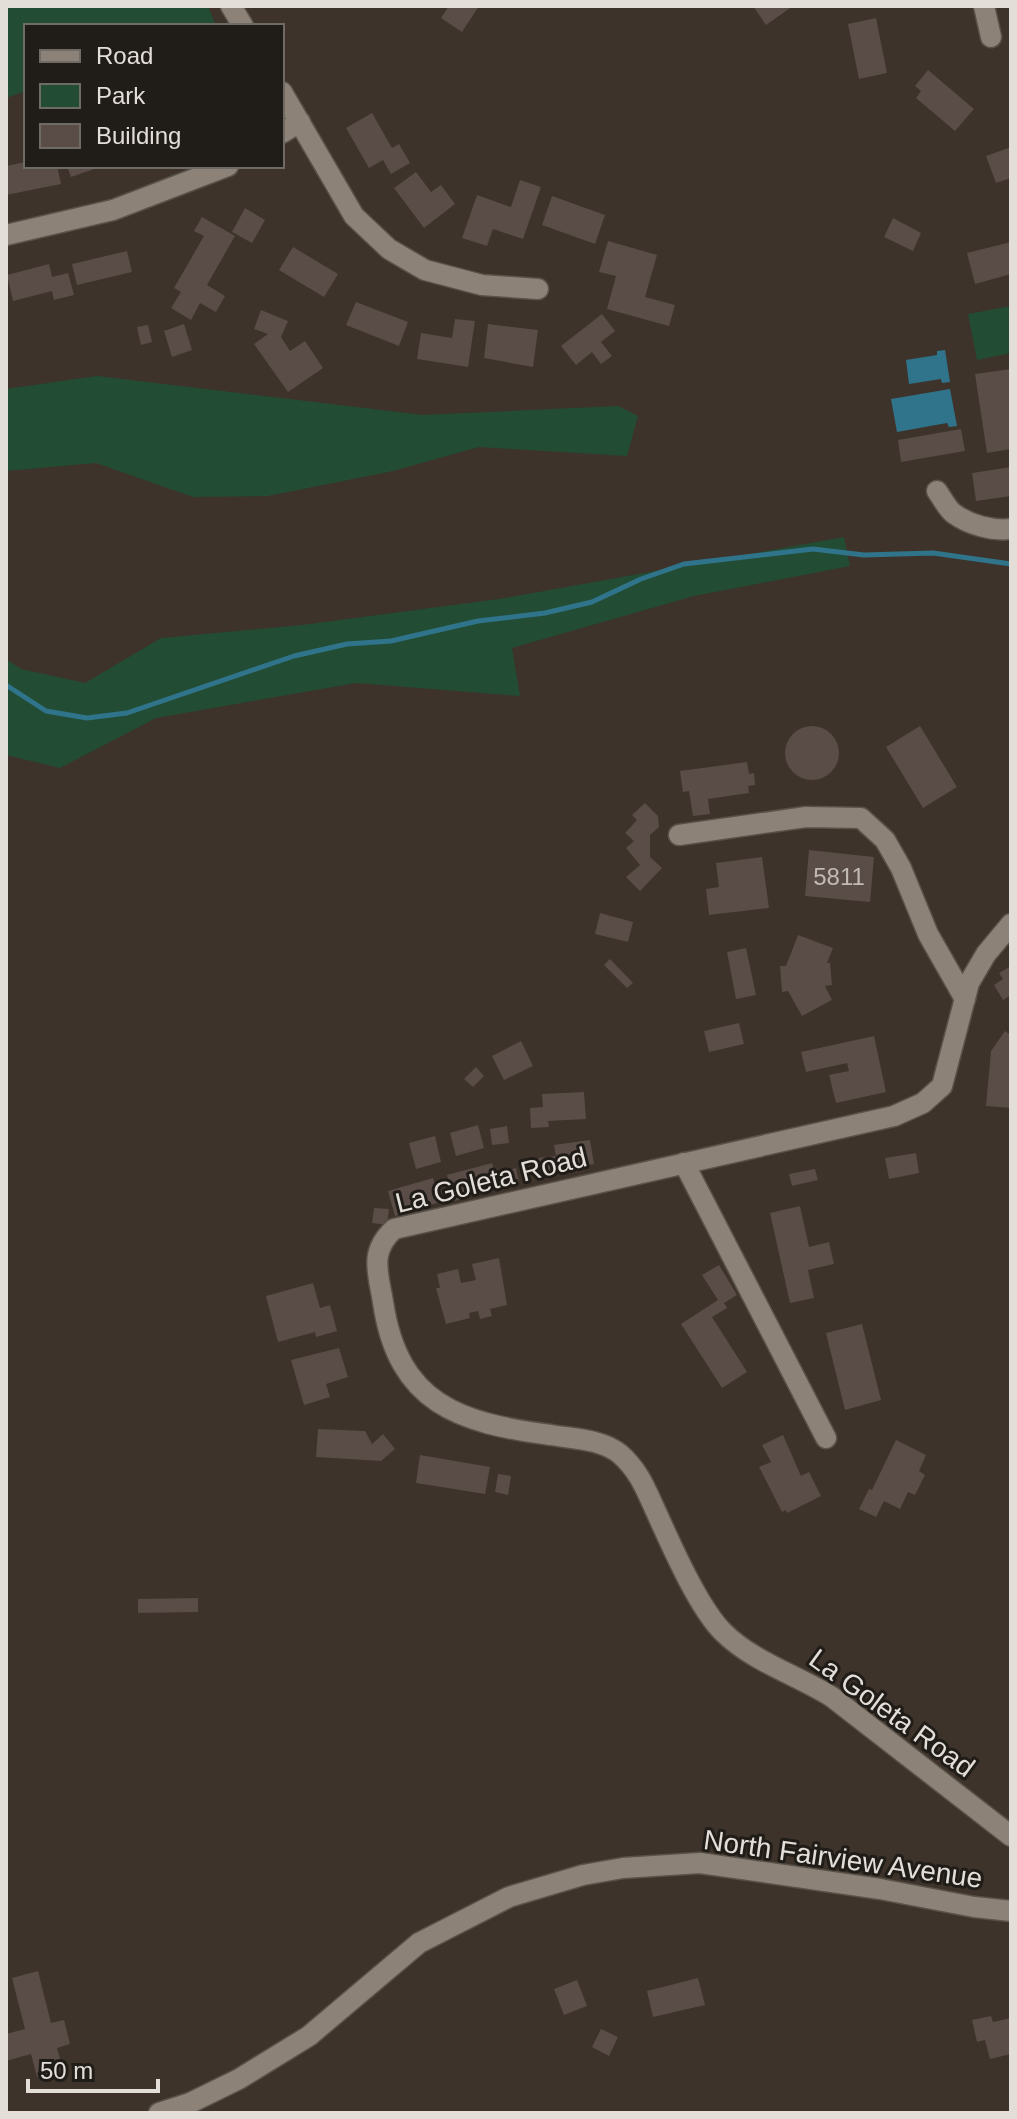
<svg xmlns="http://www.w3.org/2000/svg" width="1017" height="2119" viewBox="0 0 1017 2119" font-family="Arial,sans-serif">
  <rect width="100%" height="100%" fill="#3d332a"/>
  <g fill="#234c34">
    <polygon points="6,6 208,6 216,26 26,26 26,91 6,98"/>
    <polygon points="1011,306 1011,353 977,360 968,314"/>
    <polygon points="97,376 423,415 618,406 638,416 627,456 479,447 393,471 268,496 193,497 96,463 6,471 6,389"/>
    <polygon points="844,537 850,566 694,596 512,648 520,696 356,683 156,718 60,768 6,755 6,659 21,669 85,683 161,638 302,625 499,599"/>
  </g>
  <g fill="#2f748a">
    <polygon points="945,350 950,382 942,383 941,379 909,384 906,360 937,355 937,351"/>
    <polygon points="950,389 957,426 949,427 947,423 897,432 891,399"/>
  </g>
  <g fill="none" stroke-linecap="round" stroke-linejoin="round">
    <polyline stroke="#2f748a" stroke-width="5" points="6,685 46,711 87,718 127,713 294,656 347,644 391,641 478,621 545,613 592,602 641,579 684,564 813,549 864,555 933,553 1011,564"/>
  </g>
  <g fill="#5a4c47">
    <polygon points="449,6 479,6 462,32 441,18"/>
    <polygon points="753,6 793,6 766,25"/>
    <polygon points="876,18 887,73 859,79 848,24"/>
    <polygon points="928,70 974,109 955,131 916,98 921,91 915,86"/>
    <polygon points="372,113 392,148 399,144 410,163 391,174 383,160 369,168 346,128"/>
    <polygon points="1011,147 1011,178 996,183 986,156"/>
    <polygon points="26,162 26,166 57,166 61,184 6,195 6,166"/>
    <polygon points="67,166 93,166 94,169 71,177"/>
    <polygon points="416,172 431,192 441,185 455,204 424,228 394,188"/>
    <polygon points="520,180 541,187 523,239 493,229 487,246 462,238 477,195 511,207"/>
    <polygon points="552,196 605,215 595,244 542,225"/>
    <polygon points="245,208 265,220 252,243 232,232"/>
    <polygon points="202,217 235,236 207,285 225,296 216,312 200,303 191,320 171,308 181,292 174,288 204,236 194,231"/>
    <polygon points="893,218 921,233 913,251 884,237"/>
    <polygon points="608,241 657,255 645,297 675,305 669,326 607,309 616,276 599,272"/>
    <polygon points="1011,242 1011,274 975,284 967,253"/>
    <polygon points="293,247 338,274 324,297 279,270"/>
    <polygon points="127,251 132,272 77,285 72,264"/>
    <polygon points="49,264 52,277 68,273 74,295 54,300 52,291 13,301 7,275"/>
    <polygon points="356,302 408,322 399,346 346,325"/>
    <polygon points="261,310 288,321 281,337 290,351 305,341 323,368 288,392 254,344 268,334 254,329"/>
    <polygon points="602,314 615,331 601,342 612,356 601,364 592,352 576,365 561,346"/>
    <polygon points="455,319 475,321 468,367 417,359 421,333 452,338"/>
    <polygon points="184,324 192,350 172,357 164,331"/>
    <polygon points="488,324 538,330 533,367 484,358"/>
    <polygon points="148,325 152,342 141,345 137,327"/>
    <polygon points="1011,369 1011,449 987,453 975,374"/>
    <polygon points="961,429 965,451 901,462 898,440"/>
    <polygon points="1011,467 1011,496 976,501 972,473"/>
    <polygon points="920,726 957,787 923,808 886,747"/>
    <circle cx="812" cy="753" r="27"/>
    <polygon points="747,762 749,774 754,773 755,785 748,786 749,793 708,799 710,814 693,816 689,791 683,792 680,771"/>
    <polygon points="645,803 658,816 659,827 650,835 650,857 662,868 640,891 626,877 640,865 626,848 634,841 625,833 637,820 632,815"/>
    <polygon points="809,850 874,857 870,902 805,896"/>
    <polygon points="762,857 769,908 709,915 706,889 719,887 716,863"/>
    <polygon points="600,913 633,922 628,942 595,934"/>
    <polygon points="798,935 833,948 827,963 830,963 832,985 825,986 832,1000 802,1016 788,991 782,992 780,966 786,966"/>
    <polygon points="746,948 756,995 736,999 727,952"/>
    <polygon points="610,959 633,983 627,988 604,965"/>
    <polygon points="1011,966 1011,995 1003,1000 994,985 1003,979 999,973"/>
    <polygon points="739,1023 744,1044 709,1052 704,1031"/>
    <polygon points="1005,1031 1011,1035 1011,1108 986,1106 991,1051"/>
    <polygon points="874,1036 886,1092 836,1103 829,1075 849,1071 847,1063 806,1072 801,1052"/>
    <polygon points="521,1041 533,1066 504,1080 492,1056"/>
    <polygon points="476,1067 484,1076 473,1087 464,1079"/>
    <polygon points="584,1092 586,1119 548,1121 549,1127 531,1128 530,1108 543,1107 542,1094"/>
    <polygon points="478,1125 484,1148 456,1156 450,1133"/>
    <polygon points="507,1126 509,1143 492,1145 490,1129"/>
    <polygon points="435,1136 441,1162 416,1169 409,1143"/>
    <polygon points="590,1140 594,1164 541,1176 538,1158 556,1156 554,1145"/>
    <polygon points="916,1153 919,1173 889,1179 885,1158"/>
    <polygon points="492,1163 499,1188 454,1201 447,1175"/>
    <polygon points="516,1168 519,1182 505,1185 502,1172"/>
    <polygon points="815,1169 818,1180 792,1186 789,1174"/>
    <polygon points="433,1178 440,1202 395,1216 388,1191"/>
    <polygon points="800,1206 809,1247 829,1242 834,1264 808,1270 814,1298 790,1303 770,1213"/>
    <polygon points="374,1208 389,1209 387,1225 372,1223"/>
    <polygon points="499,1258 507,1305 490,1309 492,1316 480,1319 478,1311 469,1313 470,1318 446,1324 436,1288 440,1288 437,1274 458,1269 461,1283 476,1280 472,1264"/>
    <polygon points="719,1265 737,1295 724,1303 727,1308 712,1317 747,1372 722,1388 681,1324 718,1300 702,1275"/>
    <polygon points="313,1283 320,1308 330,1305 337,1331 316,1337 315,1332 278,1342 266,1296"/>
    <polygon points="862,1324 881,1400 845,1410 826,1333"/>
    <polygon points="339,1348 348,1377 326,1384 330,1397 304,1405 291,1360"/>
    <polygon points="318,1429 365,1431 372,1444 383,1434 395,1449 381,1461 316,1457"/>
    <polygon points="783,1435 801,1476 809,1472 821,1496 787,1513 786,1510 782,1512 759,1467 771,1462 762,1445"/>
    <polygon points="896,1440 926,1455 919,1471 925,1475 915,1495 908,1492 900,1509 884,1501 876,1517 859,1509 869,1489 872,1490"/>
    <polygon points="420,1455 490,1467 485,1494 416,1483"/>
    <polygon points="498,1474 511,1476 508,1495 495,1492"/>
    <polygon points="198,1598 198,1612 138,1613 138,1599"/>
    <polygon points="38,1971 51,2023 64,2020 70,2044 57,2048 63,2070 37,2077 31,2054 6,2061 6,2034 25,2029 12,1978"/>
    <polygon points="698,1978 705,2005 653,2017 647,1991"/>
    <polygon points="577,1980 587,2006 564,2015 554,1989"/>
    <polygon points="991,2016 993,2022 1011,2018 1011,2054 990,2059 985,2040 977,2042 972,2020"/>
    <polygon points="601,2029 618,2037 609,2056 592,2047"/>
  </g>
  <g fill="none" stroke-linecap="round" stroke-linejoin="round">
    <defs>
      <g id="minor">
        <polyline points="231,6 243,26"/>
        <polyline points="984,6 991,37"/>
        <polyline points="282,92 354,216 389,249 425,270 482,285 538,289"/>
        <polyline points="282,133 300,122"/>
        <polyline points="6,235 113,210 228,166"/>
        <path d="M 937,491 C 942,498 947,508 953,513 C 969,525 992,531 1011,529"/>
        <polyline points="679,835 806,817 861,818 885,840 901,868 928,934 965,999"/>
        <path d="M 1011,924 L 986,954 L 969,983 L 942,1086 L 923,1103 L 894,1116 L 394,1229 C 369,1252 378,1272 383,1302 C 398,1404 459,1423 551,1435 C 574,1439 601,1439 620,1454 C 637,1469 644,1485 653,1505 C 669,1540 697,1606 723,1632 C 753,1662 797,1675 832,1697 L 1011,1836"/>
        <polyline points="684,1163 826,1438"/>
        <polyline points="159,2113 190,2103 239,2079 309,2036 419,1943 509,1897 583,1875 623,1868 700,1863 880,1889 974,1907 1011,1911"/>
      </g>
    </defs>
    <use href="#minor" stroke="#595249" stroke-width="23"/>
    <use href="#minor" stroke="#8d8277" stroke-width="20"/>
  </g>
  <g text-anchor="middle" dominant-baseline="central" stroke-width="6" stroke-linejoin="round" paint-order="stroke">
    <g font-size="24" fill="#c2bab4">
      <text x="839" y="876">5811</text>
    </g>
    <g font-size="28" fill="#e4ded8" stroke="#201c18">
      <text transform="translate(491 1180) rotate(-14)">La Goleta Road</text>
      <text transform="translate(892 1713) rotate(36)">La Goleta Road</text>
      <text transform="translate(843 1859) rotate(8)">North Fairview Avenue</text>
    </g>
  </g>
  <rect width="1017" height="2119" fill="none" stroke="#e4ded8" stroke-width="16"/>
  <rect x="24" y="24" width="260" height="144" fill="#201c18" stroke="#6e6a65" stroke-width="2"/>
  <rect x="40" y="50" width="40" height="12" fill="#8d8277" stroke="#6e6a65" stroke-width="2"/>
  <text x="96" y="64" font-size="24" fill="#e4ded8">Road</text>
  <rect x="40" y="84" width="40" height="24" fill="#234c34" stroke="#6e6a65" stroke-width="2"/>
  <text x="96" y="104" font-size="24" fill="#e4ded8">Park</text>
  <rect x="40" y="124" width="40" height="24" fill="#5a4c47" stroke="#6e6a65" stroke-width="2"/>
  <text x="96" y="144" font-size="24" fill="#e4ded8">Building</text>
  <path d="M28 2079v12h130v-12" fill="none" stroke="#e4ded8" stroke-width="4"/>
  <text x="40" y="2079" font-size="24" fill="#e4ded8" stroke="#201c18" stroke-width="6" paint-order="stroke">50 m</text>
</svg>
